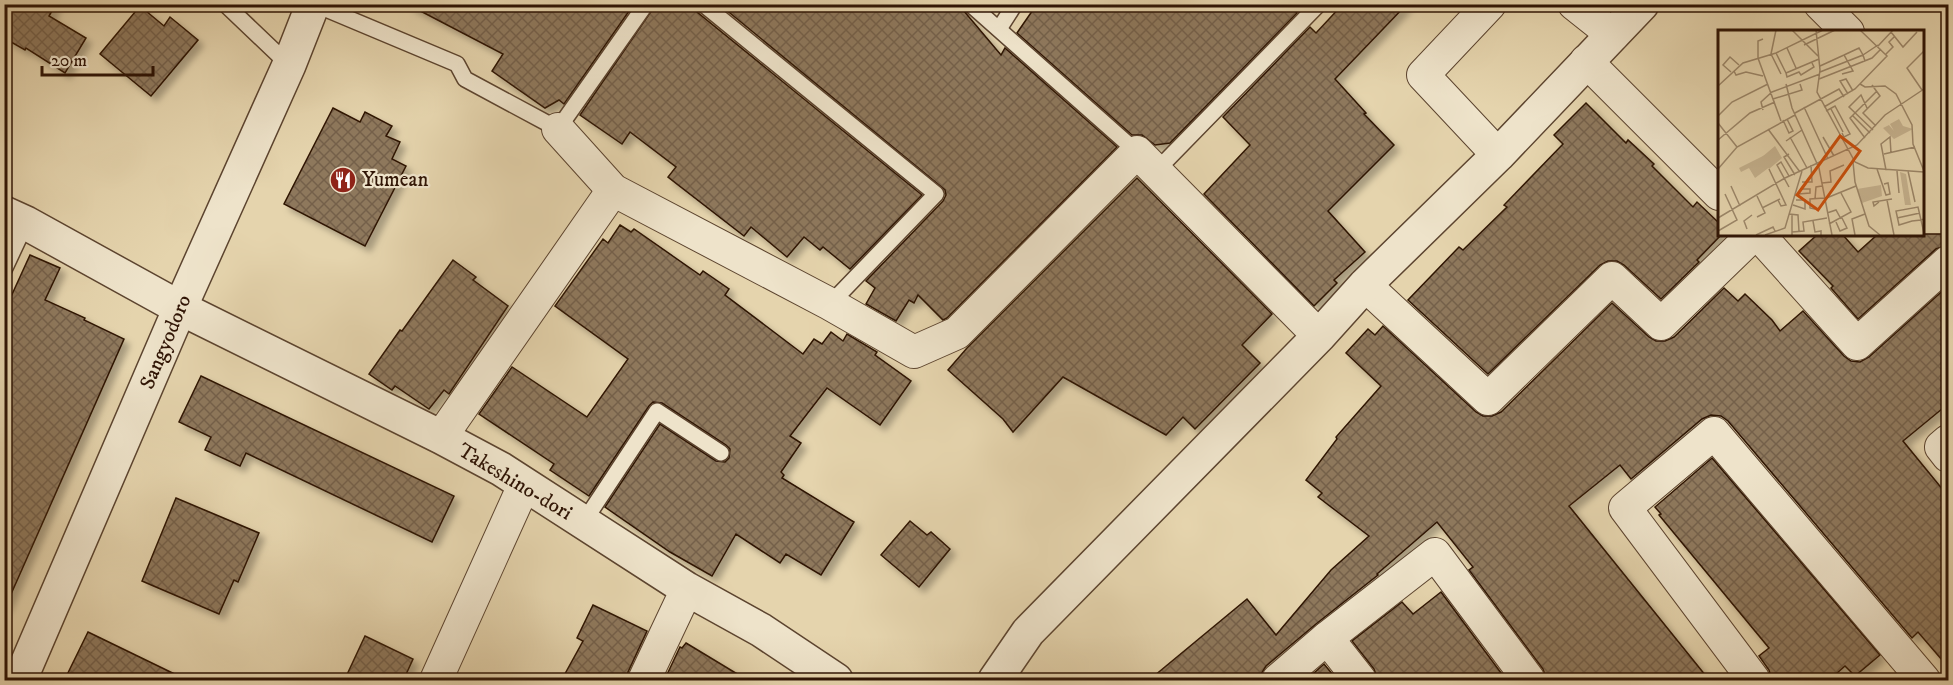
<svg xmlns="http://www.w3.org/2000/svg" width="1953" height="685" viewBox="0 0 1953 685" font-family="'IM FELL DW Pica',serif">
  <defs>
    <pattern id="building-cross-hatch" width="8" height="8" patternUnits="userSpaceOnUse" patternTransform="scale(1.5)"><rect width="8" height="8" fill="#8e785c"/><path d="M0 0l8 8M0 8l8-8" fill="none" stroke="#74614a"/></pattern>
    <filter id="shadow"><feDropShadow dx="5.5" dy="5.5" stdDeviation="3" flood-color="#0004"/></filter>
  </defs>
  <rect width="100%" height="100%" fill="#e5d4ad"/>
  <filter id="stains"><feTurbulence type="fractalNoise" baseFrequency=".00333" numOctaves="4"/><feColorMatrix values="0 0 0 0 .2 0 0 0 0 .09 0 0 0 0 .02 0 0 0 .5 -.17"/></filter>
  <radialGradient id="worn" r=".72"><stop offset=".6" stop-color="#630" stop-opacity="0"/><stop offset="1" stop-color="#630" stop-opacity=".3"/></radialGradient>
  <g fill="url(#building-cross-hatch)" stroke="#2f1405" stroke-width="1.5" filter="url(#shadow)">
    <polygon points="4,4 56,4 49,16 86,38 65,73 26,48 25,50 4,38"/>
    <polygon points="407,4 634,4 564,104 559,100 545,108 492,71 503,54"/>
    <polygon points="656,4 694,4 697,12 922,195 850,269 823,247 820,250 804,237 787,257 751,227 744,236 668,177 676,167 630,132 622,144 580,115"/>
    <polygon points="719,4 958,4 1001,55 1005,48 1117,147 947,318 943,320 918,295 914,303 909,300 896,321 866,304 875,288 866,281 943,201 946,195 945,190"/>
    <polygon points="1037,4 1290,4 1297,13 1170,143 1155,145 1142,135 1132,135 1017,33"/>
    <polygon points="1343,4 1407,4 1335,79 1366,113 1364,114 1394,145 1328,211 1365,252 1334,280 1337,283 1314,306 1204,194 1250,145 1223,117 1310,27 1316,33"/>
    <polygon points="140,6 164,26 170,17 198,40 151,96 100,54"/>
    <polygon points="1586,103 1626,143 1628,140 1654,164 1652,166 1693,207 1697,202 1719,223 1719,234 1722,234 1697,260 1699,262 1661,299 1624,265 1617,261 1608,261 1600,265 1488,374 1408,300 1459,247 1463,250 1507,207 1504,205 1563,144 1554,135"/>
    <polygon points="333,108 360,122 365,112 392,126 386,136 400,142 392,159 406,166 365,246 284,204"/>
    <polygon points="1137,178 1272,314 1242,345 1260,363 1195,429 1183,417 1166,435 1063,377 1013,432 1003,419 948,370 967,348"/>
    <polygon points="620,225 631,232 634,229 700,275 703,271 729,289 725,295 803,354 814,339 822,344 831,332 843,341 847,334 877,352 875,355 911,381 880,425 827,388 790,436 801,443 781,472 784,475 782,478 854,522 821,575 786,554 780,563 736,534 712,576 670,552 605,507 660,424 716,461 725,462 729,458 730,449 726,445 662,403 653,402 649,406 589,496 550,470 554,464 479,414 512,367 587,417 628,359 555,306 603,239 608,243"/>
    <polygon points="1818,234 1842,234 1858,252 1878,234 1948,234 1948,245 1936,249 1858,319 1831,288 1833,286 1799,251"/>
    <polygon points="30,255 60,268 45,300 85,318 84,320 124,339 4,610 4,312"/>
    <polygon points="453,260 476,277 473,280 508,306 449,394 444,390 429,409 395,386 392,390 369,374 400,330 402,331"/>
    <polygon points="1948,286 1948,404 1903,441 1948,496 1948,667 1918,632 1912,638 1728,421 1721,416 1711,415 1702,419 1631,479 1620,465 1569,506 1710,681 1547,681 1543,669 1469,570 1473,567 1437,522 1377,574 1378,575 1316,624 1266,666 1261,674 1260,681 1148,681 1247,599 1276,635 1331,570 1369,536 1318,497 1322,493 1306,480 1337,439 1336,437 1381,386 1346,353 1368,329 1375,335 1383,326 1476,412 1483,416 1492,416 1501,412 1612,303 1649,337 1656,341 1665,341 1674,337 1724,288 1738,301 1745,294 1772,320 1780,331 1803,311 1844,356 1851,361 1860,362 1869,357"/>
    <polygon points="201,376 454,496 432,542 246,453 240,466 205,450 211,437 179,422"/>
    <polygon points="1712,458 1880,655 1855,676 1845,666 1828,681 1772,681 1769,670 1759,656 1769,648 1659,515 1661,514 1655,507"/>
    <polygon points="176,498 259,533 238,582 234,580 219,614 142,581"/>
    <polygon points="910,521 927,535 931,532 950,549 919,587 881,555"/>
    <polygon points="1441,592 1507,681 1378,681 1374,669 1352,641 1402,602 1413,614"/>
    <polygon points="593,605 647,631 628,672 626,681 561,681 583,641 577,638"/>
    <polygon points="88,632 189,681 64,681"/>
    <polygon points="365,636 413,659 403,681 344,681"/>
    <polygon points="686,643 749,681 664,681 680,647 682,648"/>
    <polygon points="1324,664 1338,681 1305,681"/>
  </g>
  <g fill="none" stroke-linecap="round" stroke-linejoin="round">
    <defs>
      <g id="service">
        <polyline points="225,4 289,65"/>
        <polyline points="314,4 457,64 465,79 558,129 646,4"/>
        <polyline points="703,4 936,194 830,304"/>
        <polyline points="970,4 1137,152"/>
        <polyline points="999,29 1015,4"/>
        <polyline points="1157,170 1319,4"/>
        <polyline points="4,270 26,223"/>
        <polyline points="583,523 657,411 721,453"/>
      </g>
      <g id="minor">
        <polyline points="1490,4 1423,75 1498,155"/>
        <polyline points="1574,4 1613,35"/>
        <polyline points="1820,4 1848,32"/>
        <polyline points="1586,61 1719,194"/>
        <polyline points="558,129 613,190 830,304 914,352 957,333 1137,152 1319,336"/>
        <polyline points="1758,234 1857,344 1948,262"/>
        <polyline points="1365,285 1488,399 1612,278 1661,324 1754,234"/>
        <polyline points="441,437 613,190"/>
        <polyline points="1948,441 1941,447 1948,456"/>
        <polyline points="1327,638 1360,680"/>
        <polyline points="436,680 524,485"/>
        <polyline points="644,680 687,589"/>
        <polyline points="1278,680 1327,638 1435,554 1529,680"/>
        <polyline points="1754,680 1625,508 1714,433 1924,680"/>
      </g>
      <g id="tertiary">
        <polyline points="4,213 26,223 180,308 441,437 501,469 687,589 761,630 836,680"/>
        <polyline points="20,680 180,308 289,65 313,4"/>
        <polyline points="995,680 1028,632 1319,336 1365,285 1498,155 1642,4"/>
      </g>
    </defs>
    <use href="#service" stroke="#5c442f" stroke-width="18"/>
    <use href="#minor" stroke="#5c442f" stroke-width="34"/>
    <use href="#tertiary" stroke="#5c442f" stroke-width="36"/>
    <use href="#service" stroke="#eee3ca" stroke-width="15"/>
    <use href="#minor" stroke="#eee3ca" stroke-width="32"/>
    <use href="#tertiary" stroke="#eee3ca" stroke-width="33"/>
  </g>
  <defs>
    <symbol id="restaurant-disc" viewBox="-11 -11 22 22"><circle r="9.5" fill="#8f2418" stroke="#eee3ca"/><path d="M-5-6h1v4h1v-4h1v4h1v-4h1v5L-1.5 .5V6h-2V.5L-5-1ZM5-6V6H3V1.5H1.5Q1.5-4 5-6Z" fill="#fff"/></symbol>
  </defs>
  <g fill-rule="evenodd">
    <use href="#restaurant-disc" x="328" y="165" width="30" height="30"/>
  </g>
  <g text-anchor="middle" dominant-baseline="central" stroke-width="4.5" stroke-linejoin="round" paint-order="stroke">
    <g font-size="21" fill="#2f1405" stroke="#eee3ca" text-anchor="start">
      <text x="362" y="180">Yumean</text>
    </g>
    <g font-size="21" fill="#2f1405" stroke="#eee3ca">
      <text transform="translate(166 342) rotate(-67)">Sangyodoro</text>
      <text transform="translate(515 482) rotate(31)">Takeshino-dori</text>
    </g>
  </g>
  <g transform="translate(1718 30)">
    <rect width="206" height="206" fill="#e5d4ad"/>
    <path d="M 182,142 L 188,144 L 193,175 L 187,175 ZM 163,155 L 164,166 L 144,173 L 139,159 Z" fill="#c6b390"/>
    <path d="M 57,120 L 57,133 L 37,148 L 31,138 L 23,142 L 21,138 Z" fill="#c6b390"/>
    <path d="M 181,89 L 185,96 L 195,99 L 176,109 L 165,98 L 171,95 L 176,101 L 172,94 ZM 57,116 L 64,128 L 51,139 L 44,127 Z" fill="#c6b390"/>
    <path fill="none" stroke="#9c876a" stroke-width="1.5" d="M 58,0 L 53,24 L 63,44M 74,0 L 100,26M 98,0 L 102,40 L 99,62 L 137,132 L 150,138 L 206,142M 173,2 L 185,17 L 199,2M 45,9 L 40,11 L 40,28 L 63,91M 86,15 L 117,0M 160,16 L 175,0M 69,18 L 78,38M 58,23 L 68,43M 168,24 L 175,17 L 171,12 L 176,7M 147,31 L 145,25 L 160,15M 94,33 L 96,37 L 83,45 L 81,42 L 69,47 L 68,43 L 101,29M 102,36 L 126,25 L 135,41 L 124,44M 16,41 L 18,45 L 28,42 L 45,46M 13,42 L 5,35 L 12,27 L 21,35M 102,42 L 145,25 L 141,18 L 126,25M 101,49 L 154,28 L 163,19M 68,54 L 74,78 L 101,138 L 114,205M 142,54 L 147,57 L 167,56 L 178,64 L 194,95 L 195,114 L 206,141M 154,55 L 162,66 L 145,83 L 158,96M 0,56 L 25,33 L 58,23 L 105,0M 204,60 L 189,38 L 206,21M 130,64 L 122,51 L 128,49 L 135,61M 55,69 L 84,60 L 82,54M 86,77 L 110,129M 106,77 L 137,59 L 169,26 L 142,0M 149,78 L 143,65 L 131,77 L 155,100M 113,79 L 125,102M 45,80 L 43,72 L 54,62 L 102,44M 108,81 L 117,76 L 132,104 L 126,107 L 124,103M 77,83 L 121,59 L 126,67M 0,86 L 14,72 L 50,54M 135,86 L 152,103M 65,90 L 71,103 L 75,101 L 69,89M 0,93 L 19,117M 50,99 L 82,142M 72,107 L 89,138M 105,107 L 116,126M 147,108 L 132,88 L 159,61M 0,110 L 32,83 L 57,72M 68,111 L 84,100M 71,124 L 66,127 L 77,145M 166,124 L 197,117M 135,132 L 137,152 L 151,196 L 162,205M 0,139 L 19,117 L 77,85M 51,139 L 68,175 L 63,176 L 60,170M 159,139 L 168,165 L 172,164 L 170,153 L 166,154M 168,140 L 163,114 L 172,107 L 173,123M 179,141 L 181,163M 190,141 L 197,172M 84,152 L 94,152 L 93,135M 104,153 L 113,152 L 112,141 L 126,135M 13,156 L 22,176M 71,157 L 59,135 L 63,132 L 71,146M 80,164 L 92,163 L 92,159 L 82,159M 97,169 L 98,157 L 104,156M 106,169 L 138,156M 169,170 L 176,205M 161,172 L 156,176 L 155,172 L 174,169M 75,175 L 87,179 L 87,170 L 78,170M 44,178 L 62,169M 97,179 L 92,178 L 92,169 L 106,168M 109,183 L 118,180 L 123,189M 71,184 L 80,185 L 81,201M 39,187 L 47,183 L 39,166M 0,188 L 67,148 L 139,115 L 167,85 L 206,59M 179,188 L 202,183M 206,189 L 203,190 L 194,191 L 181,195 L 178,181 L 200,177 L 206,203M 95,191 L 97,202 L 103,201 L 103,205M 118,192 L 122,201 L 129,198 L 124,188M 111,194 L 133,182 L 123,163M 29,199 L 26,191 L 34,185M 0,201 L 19,190 L 7,164M 74,202 L 86,201 L 85,192 L 109,188M 38,205 L 55,197 L 57,201M 47,205 L 67,198 L 84,141M 74,205 L 74,185M 137,205 L 134,189 L 147,184"/>
    <path fill="#cc4f0b" fill-opacity="0.15" stroke="#cc4f0b" stroke-width="3" d="M 122,106 L 142,121 L 100,180 L 79,165 Z"/>
    <rect width="206" height="206" fill="none" stroke="#2f1405" stroke-width="3"/>
  </g>
  <rect width="1953" height="685" fill="none" stroke="#e5d4ad" stroke-width="24"/>
  <rect x="6" y="6" width="1941" height="673" fill="none" stroke="#2f1405" stroke-width="3"/>
  <rect x="12" y="12" width="1929" height="661" fill="none" stroke="#2f1405" stroke-width="1.5"/>
  <path d="M42 66v9h111v-9" fill="none" stroke="#2f1405" stroke-width="3"/>
  <text x="51" y="66" font-size="18" fill="#2f1405" stroke="#eee3ca" stroke-width="4.5" paint-order="stroke">20 m</text>
  <rect width="100%" height="100%" filter="url(#stains)"/>
  <rect width="100%" height="100%" fill="url(#worn)"/>
</svg>
